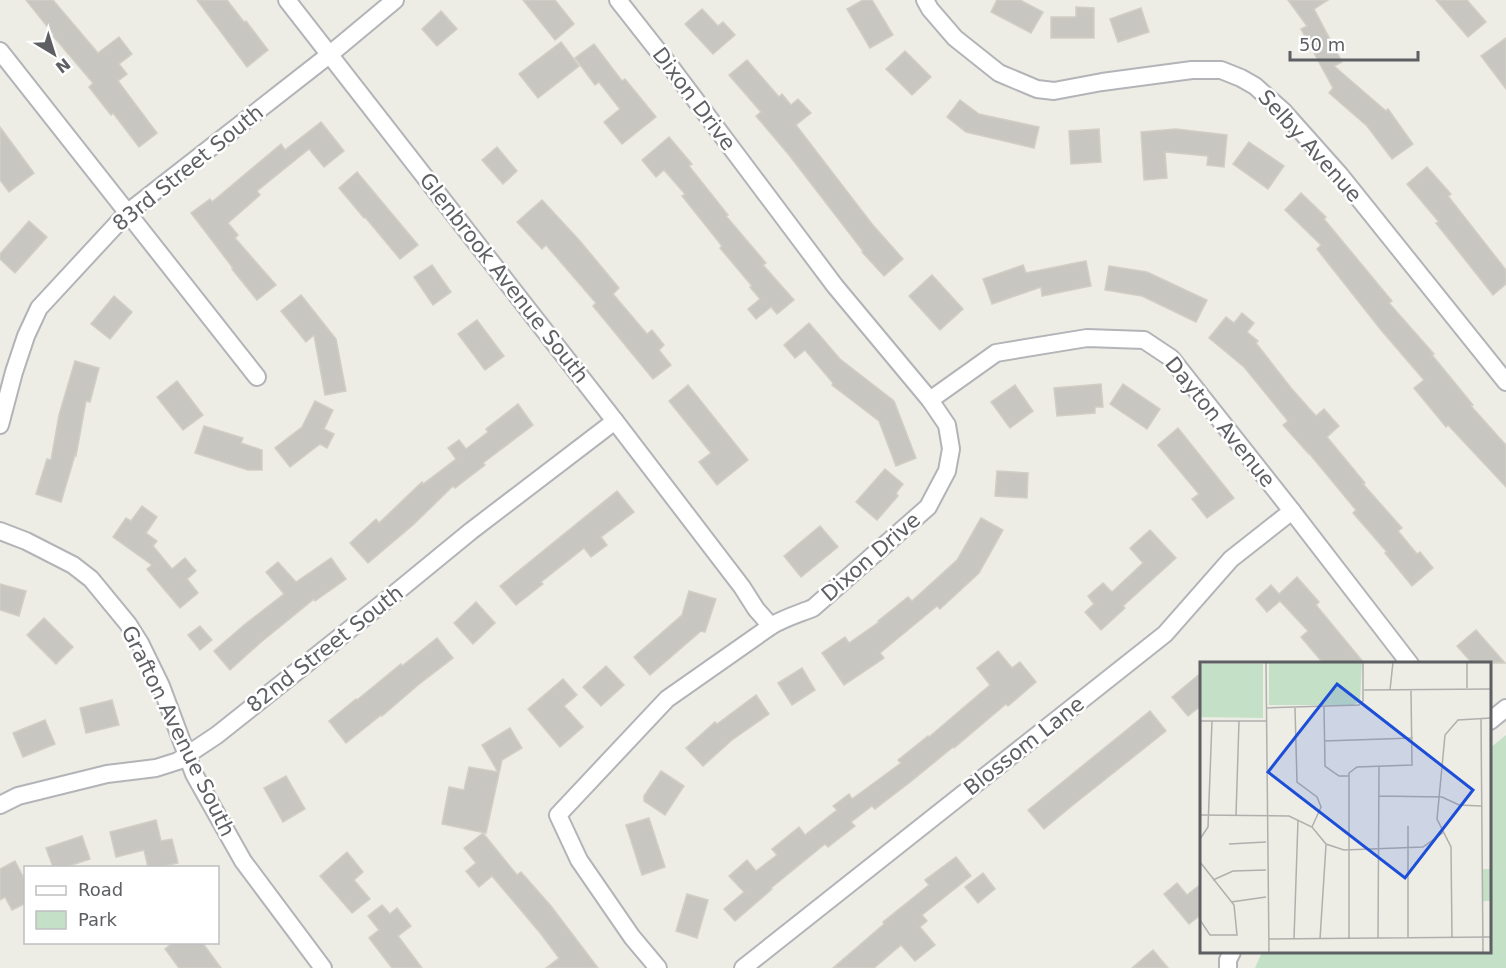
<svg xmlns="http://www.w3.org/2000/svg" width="1506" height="968" viewBox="0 0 1506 968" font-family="'DejaVu Sans',sans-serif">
  <rect width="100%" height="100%" fill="#edece5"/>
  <polygon fill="#c4e1c8" points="1506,735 1506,968 1255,968 1262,952 1490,952 1490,748"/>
  <g fill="#c8c6c1" stroke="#d1cec4" stroke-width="1.5">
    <polygon points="26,0 53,0 98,53 119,37 132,54 119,64 127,74 118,81 157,133 139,147 113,113 111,115 89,87 93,83 53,36 54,35"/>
    <polygon points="197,0 227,0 244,22 246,21 268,50 247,67"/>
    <polygon points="523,0 555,0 574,24 555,40"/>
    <polygon points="863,0 872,0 893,35 870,48 847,9"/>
    <polygon points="997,0 1020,0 1043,12 1031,33 991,12"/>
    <polygon points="1288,0 1328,0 1314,9 1342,62 1334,66 1386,111 1388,109 1413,144 1392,159 1367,126 1329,93 1333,88 1301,29 1307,26"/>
    <polygon points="1436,0 1467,0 1486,22 1468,37"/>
    <polygon points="1076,7 1094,8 1094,38 1051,38 1051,17 1076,17"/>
    <polygon points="1141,8 1149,32 1118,42 1110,19"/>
    <polygon points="702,9 718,26 723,22 735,35 713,54 685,24"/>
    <polygon points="441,11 457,29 437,46 422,29"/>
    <polygon points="1506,38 1506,89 1481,56"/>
    <polygon points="561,42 579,66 538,98 519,74"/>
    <polygon points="594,44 622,81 625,79 656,117 622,144 604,122 620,109 599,82 595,85 575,58"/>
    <polygon points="905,51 931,77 912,95 886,69"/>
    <polygon points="747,60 779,97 782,94 791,105 798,99 811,113 796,125 872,224 903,259 884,276 862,252 863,251 789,155 756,116 761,112 729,75"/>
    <polygon points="960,100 979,114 1039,127 1034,148 966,132 947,117"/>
    <polygon points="321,122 344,151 324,167 309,149 257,191 260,195 228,223 238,235 235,238 276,285 257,300 232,269 233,268 191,213 210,199 212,202 281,144 285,150"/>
    <polygon points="0,127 34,173 9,192 0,180"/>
    <polygon points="1099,129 1101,162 1071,164 1069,131"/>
    <polygon points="1176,129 1227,135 1224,167 1207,165 1208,156 1165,152 1167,178 1144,180 1141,132"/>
    <polygon points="669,137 692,164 689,166 728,215 726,216 766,263 763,265 794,300 777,314 771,307 756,319 748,309 760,299 750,287 752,286 720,248 722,246 682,196 685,194 664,170 656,177 642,160"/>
    <polygon points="1249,142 1284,166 1268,189 1233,164"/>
    <polygon points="497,147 517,171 503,184 482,160"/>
    <polygon points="1427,167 1451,194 1448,196 1506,270 1506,284 1493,295 1436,223 1439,222 1407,184"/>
    <polygon points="357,172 418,245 400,259 365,217 364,218 339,188"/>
    <polygon points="1301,193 1326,217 1324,219 1392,301 1389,303 1434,354 1432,355 1473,405 1471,406 1506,445 1506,487 1448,425 1446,427 1414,388 1424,380 1381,330 1317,249 1321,245 1285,210"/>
    <polygon points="542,200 580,241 619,288 613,294 647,334 652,330 664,345 659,350 671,365 653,379 593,306 596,303 546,245 542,249 517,222"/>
    <polygon points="29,221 47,237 15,273 0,259 0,254"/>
    <polygon points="1086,261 1091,286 1042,296 1041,287 992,304 983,279 1023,265 1026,273"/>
    <polygon points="432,265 451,292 433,305 414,277"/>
    <polygon points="1109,266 1147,272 1207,300 1196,322 1142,296 1105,290"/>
    <polygon points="932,275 963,309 940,330 909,296"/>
    <polygon points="301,295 336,339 346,391 325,395 314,335 306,342 281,311"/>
    <polygon points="114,296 132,312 110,339 91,324"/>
    <polygon points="1242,313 1254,323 1247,332 1258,341 1256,343 1291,388 1316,416 1324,409 1339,426 1327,437 1365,483 1363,484 1402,528 1398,531 1417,554 1420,552 1433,568 1412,586 1385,553 1387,552 1353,513 1356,510 1308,452 1308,453 1283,425 1288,421 1244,367 1209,338 1226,317 1234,323"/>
    <polygon points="477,320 504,356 485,370 458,334"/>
    <polygon points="809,323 840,359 894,401 916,458 896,466 879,421 832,385 833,383 805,350 795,358 784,345"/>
    <polygon points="75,361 99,368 90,402 86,401 76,456 75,455 61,502 36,494 47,459 51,460 59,415"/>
    <polygon points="177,381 203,415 183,430 157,397"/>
    <polygon points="1101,384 1103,407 1095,407 1095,413 1057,416 1054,388"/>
    <polygon points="1123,384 1160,409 1147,429 1110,404"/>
    <polygon points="688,385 748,460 717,485 699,462 711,453 669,401"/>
    <polygon points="1015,385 1033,411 1010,428 991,402"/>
    <polygon points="315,401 333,410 324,429 334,434 327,448 320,444 290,467 275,448 302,427"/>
    <polygon points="518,404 533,425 483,463 485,465 455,488 453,486 413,525 368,563 350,543 376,519 379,523 422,482 423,484 456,459 448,448 459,440 466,449 488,432 486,429"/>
    <polygon points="204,426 243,438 241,443 262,450 262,470 248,470 195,453"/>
    <polygon points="1178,428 1234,498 1207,518 1192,499 1199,494 1158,445"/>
    <polygon points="885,469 903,484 896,493 898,496 877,520 856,502"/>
    <polygon points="997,471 1028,473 1027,498 995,496"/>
    <polygon points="617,491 634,512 601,537 607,545 591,557 584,548 541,582 543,584 516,605 500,586"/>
    <polygon points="142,506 157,517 146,533 157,541 153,546 172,569 185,558 196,571 187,579 198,593 180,608 147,569 152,565 113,537 126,518 131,521"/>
    <polygon points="981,518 1003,530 979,573 940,609 937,606 880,653 884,658 844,685 822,653 845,637 849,643 879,622 878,621 908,597 912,601 957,560"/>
    <polygon points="820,526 838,547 801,577 784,556"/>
    <polygon points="1150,530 1176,558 1123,606 1125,608 1101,630 1085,612 1094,604 1088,596 1103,583 1112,592 1143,563 1130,548"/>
    <polygon points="331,558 346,579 315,601 314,599 260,643 230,670 214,651 244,625 284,594 266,572 278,562 296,582"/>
    <polygon points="1297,577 1319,602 1316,605 1364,663 1323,663 1301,637 1308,631 1280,601 1267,612 1256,599 1271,585 1279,594"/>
    <polygon points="0,584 26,591 19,616 0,610"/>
    <polygon points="689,591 716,599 705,632 701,631 650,675 634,657 682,615"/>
    <polygon points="476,602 495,623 473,644 454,623"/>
    <polygon points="44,618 73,647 56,664 27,635"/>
    <polygon points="200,626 212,640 200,650 188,635"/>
    <polygon points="1476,630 1505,663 1472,663 1457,646"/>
    <polygon points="437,638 453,658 418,685 382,716 381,715 346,743 329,721 356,699 357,700 401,664 402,666"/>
    <polygon points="998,651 1012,668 1020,662 1036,682 1008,706 1006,704 954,748 953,747 909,783 875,809 872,806 851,822 855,826 828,847 825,844 771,888 772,889 735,921 724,909 744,892 729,876 747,860 756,871 777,855 772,849 799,827 805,835 837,810 833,806 849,794 852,799 901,763 898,760 928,736 929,737 990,685 977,668"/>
    <polygon points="606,666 624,685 601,706 583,687"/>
    <polygon points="802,668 815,690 792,705 778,683"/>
    <polygon points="1202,672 1202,705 1188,716 1172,697"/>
    <polygon points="563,679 577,695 564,706 583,727 560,747 528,709"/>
    <polygon points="756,695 769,714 732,740 703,766 686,748 715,722 717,724"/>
    <polygon points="112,700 119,725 86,733 80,708"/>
    <polygon points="1150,711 1166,731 1073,805 1044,829 1028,810"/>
    <polygon points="45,720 55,744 23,757 13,733"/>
    <polygon points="510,728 522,748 502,760 486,833 442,824 449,787 464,790 469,767 498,772 482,745"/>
    <polygon points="661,771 684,786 665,815 644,801 644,796"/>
    <polygon points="286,776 305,809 283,822 264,788"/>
    <polygon points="649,818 665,867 642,875 626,825"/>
    <polygon points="156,820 161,841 172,839 178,863 159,867 148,867 144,850 116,857 110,832"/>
    <polygon points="483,833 517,875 521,872 551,906 598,968 546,968 559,958 541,934 492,876 479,887 466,871 476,863 464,848"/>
    <polygon points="82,836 90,859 66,867 53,867 46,848"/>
    <polygon points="347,852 363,872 354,880 370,899 352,913 320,876"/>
    <polygon points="956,857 971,876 922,915 927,921 920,927 935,945 915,961 901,945 874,968 833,968 884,924 883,922 929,885 925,880"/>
    <polygon points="15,861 26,882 26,903 12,910 5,897 0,900 0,869"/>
    <polygon points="983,873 995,889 978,903 965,887"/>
    <polygon points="1177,883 1187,895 1202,883 1202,914 1189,924 1164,894"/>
    <polygon points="687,894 708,900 697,938 676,931"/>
    <polygon points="382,905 390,914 397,908 411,926 398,936 422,968 392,968 369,938 379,930 368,916"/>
    <polygon points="174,942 202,942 221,968 179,968 165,949"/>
    <polygon points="1153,950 1168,968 1132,968"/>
  </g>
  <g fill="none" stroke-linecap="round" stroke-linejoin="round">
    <defs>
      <g id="minor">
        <polyline points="287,0 615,421 742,587 756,609 771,626"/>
        <path d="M 618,0 L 673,70 L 835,286 L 930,400 L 947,425 L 951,449 L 947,471 L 928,507 L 813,608 C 798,614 784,618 771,626 L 667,699 L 558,815 L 579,860 L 632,937 L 658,968"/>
        <polyline points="925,0 930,9 955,38 999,73 1037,89 1054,91 1102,82 1192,70 1221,70 1241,78 1255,86 1283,111 1340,175 1506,382"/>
        <polyline points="0,51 257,377"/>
        <polyline points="930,400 996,353 1087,338 1144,340 1171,358 1292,511 1410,664"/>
        <polyline points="0,425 14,372 26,336 39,308 127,213 329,55 395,0"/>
        <polyline points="0,531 26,541 73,565 91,579 128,624 140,643 161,686 194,774 243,861 323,968"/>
        <polyline points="1490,721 1506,708"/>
        <polyline points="0,805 18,796 107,774 156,768 178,761 217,735 399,590 471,531 615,421"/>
        <polyline points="743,968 1165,634 1231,559 1292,511"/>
        <polyline points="1228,968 1228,960 1232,952"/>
      </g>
    </defs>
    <use href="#minor" stroke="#b2b4b8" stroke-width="20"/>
    <use href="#minor" stroke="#fff" stroke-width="16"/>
  </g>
  <g text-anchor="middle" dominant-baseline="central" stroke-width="5" stroke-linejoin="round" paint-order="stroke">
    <g font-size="21" fill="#5d5f63" stroke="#fff">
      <text transform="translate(694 99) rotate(53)">Dixon Drive</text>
      <text transform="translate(1310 146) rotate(48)">Selby Avenue</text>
      <text transform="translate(188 168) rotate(-39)">83rd Street South</text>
      <text transform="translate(504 278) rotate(52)">Glenbrook Avenue South</text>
      <text transform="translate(1220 422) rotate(51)">Dayton Avenue</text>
      <text transform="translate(871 557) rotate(-41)">Dixon Drive</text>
      <text transform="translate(325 649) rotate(-38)">82nd Street South</text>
      <text transform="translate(178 731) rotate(64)">Grafton Avenue South</text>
      <text transform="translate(1024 746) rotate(-38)">Blossom Lane</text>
    </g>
  </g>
  <g transform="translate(1200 662)">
    <rect width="291" height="291" fill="#edece5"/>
    <path d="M 69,0 L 162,0 L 160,39 L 153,43 L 69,43 ZM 0,2 L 63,2 L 63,56 L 0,55 ZM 282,207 L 291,207 L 291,239 L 282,239 Z" fill="#c4e1c8"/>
    <path fill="none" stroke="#afb0ad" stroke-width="1.5" d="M 66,0 L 69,291M 267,26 L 267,0M 164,28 L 291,27M 190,28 L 193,0M 124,45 L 125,104 L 139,114 L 149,114M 66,46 L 159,43 L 163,39 L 163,0M 95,46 L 97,120 L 117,135 L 121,145 L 112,165M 281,56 L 283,291M 0,59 L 66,59M 124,79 L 213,76M 179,134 L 242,135 L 259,143 L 281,144M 0,153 L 89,154 L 112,165 L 126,182 L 144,188 L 223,185 L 244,170M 36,153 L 39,59M 208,164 L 208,276M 0,177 L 8,165 L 12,59M 29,182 L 66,180M 0,200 L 34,243 L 37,273 L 10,273 L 0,258M 13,218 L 33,209 L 66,208M 31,240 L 66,235M 252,276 L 251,185 L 237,157 L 245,73 L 258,58 L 291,56M 69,277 L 291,275M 94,277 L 98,158M 120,277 L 126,183M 149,277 L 149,111 L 157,105 L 212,103 L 211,28M 178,277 L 179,105"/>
    <path fill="#1d4ed8" fill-opacity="0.15" stroke="#1d4ed8" stroke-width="3" d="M 137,22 L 273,128 L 205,216 L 68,110 Z"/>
    <rect width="291" height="291" fill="none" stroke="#5d5f63" stroke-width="3"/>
  </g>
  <rect x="24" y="866" width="195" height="78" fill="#ffffff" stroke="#bebfc1" stroke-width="1.5"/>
  <rect x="36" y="886" width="30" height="9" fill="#ffffff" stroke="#bebfc1" stroke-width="1.5"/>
  <text x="78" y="896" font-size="18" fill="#5d5f63">Road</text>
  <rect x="36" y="911" width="30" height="18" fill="#c4e1c8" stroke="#bebfc1" stroke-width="1.5"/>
  <text x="78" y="926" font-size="18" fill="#5d5f63">Park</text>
  <g transform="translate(54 54) rotate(142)" stroke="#ffffff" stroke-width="4.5" paint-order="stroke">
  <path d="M0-4.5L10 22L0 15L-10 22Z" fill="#5d5f63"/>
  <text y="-9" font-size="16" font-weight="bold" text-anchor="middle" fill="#5d5f63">N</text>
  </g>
  <path d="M1290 51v9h128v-9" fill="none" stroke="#5d5f63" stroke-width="3"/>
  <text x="1299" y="51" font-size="18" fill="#5d5f63" stroke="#ffffff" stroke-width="4.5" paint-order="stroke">50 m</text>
</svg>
